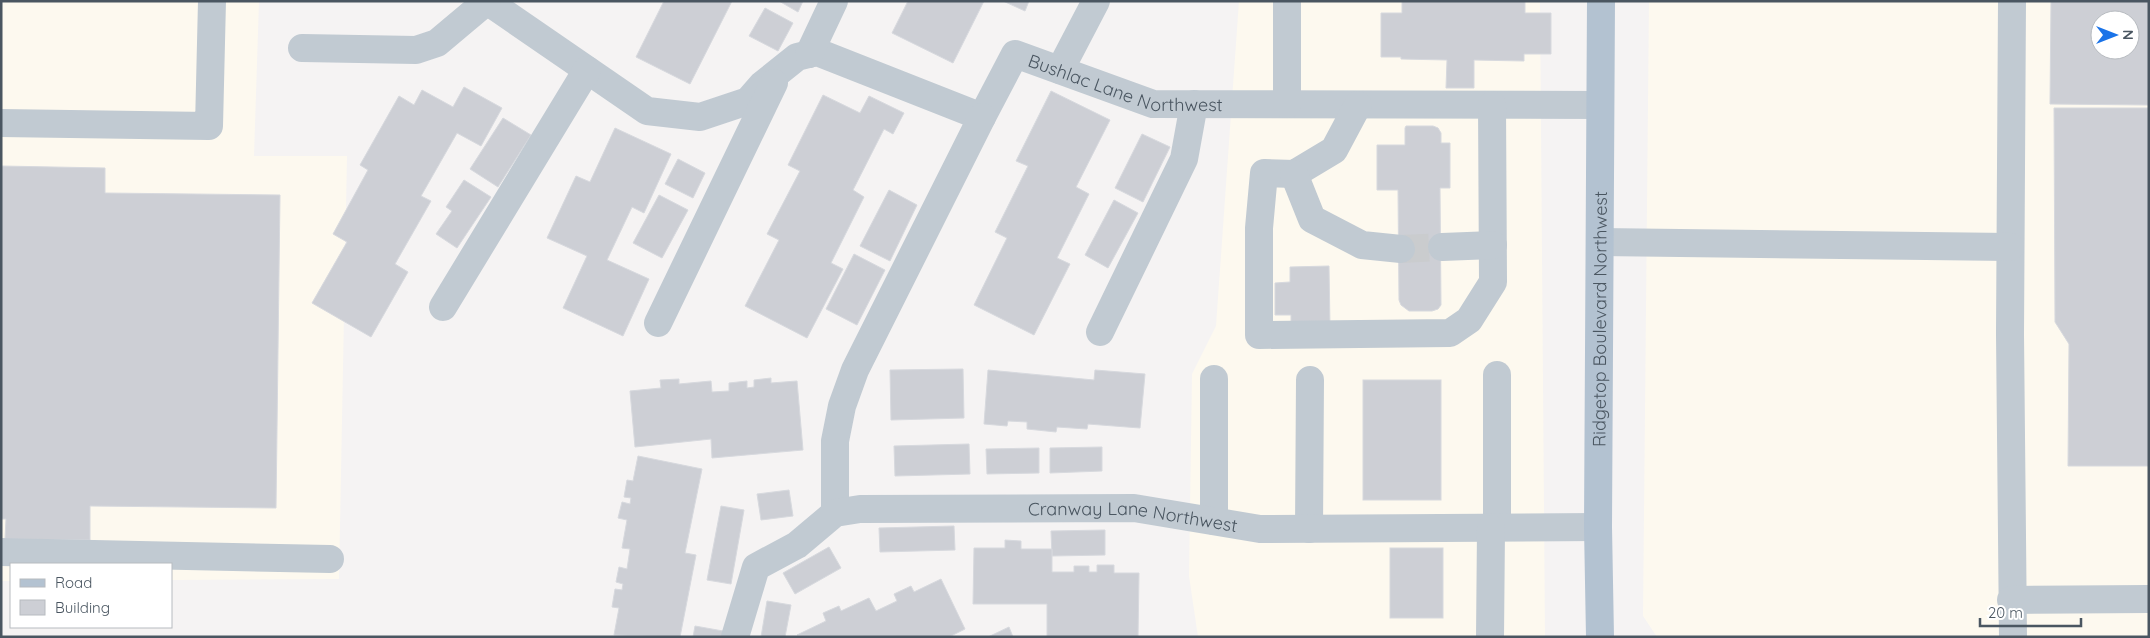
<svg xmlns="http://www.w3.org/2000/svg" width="2150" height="638" viewBox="0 0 2150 638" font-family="Quicksand,sans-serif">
  <rect width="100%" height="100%" fill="#f5f3f3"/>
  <g fill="#fdf9ef" fill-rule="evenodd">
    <polygon points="1,1 259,1 254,156 347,156 339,579 171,580 171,564 11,564 11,581 1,581"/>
    <polygon points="1239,1 1540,1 1545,637 1198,637 1189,576 1192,374 1216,326"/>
    <path d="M 1649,1 L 2149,1 L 2149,637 L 1657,637 L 1643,616 ZM 2100,20 L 2130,20 L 2130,50 L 2100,50 Z"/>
  </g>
  <g fill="#cdcfd5" stroke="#d7d9de" fill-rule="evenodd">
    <polygon points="664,1 732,1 690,84 636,57"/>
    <polygon points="779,1 803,1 798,12"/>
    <polygon points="908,1 984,1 953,63 892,33"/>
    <polygon points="1003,1 1029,1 1025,11"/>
    <polygon points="1402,1 1525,1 1525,13 1551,13 1551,54 1524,54 1524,61 1474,60 1474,88 1446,88 1447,60 1401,59 1401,57 1381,57 1381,13 1402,13"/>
    <path d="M 2051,1 L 2149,1 L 2149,105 L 2050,104 ZM 2100,20 L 2130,20 L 2130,50 L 2100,50 Z"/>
    <polygon points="765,8 793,23 778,51 749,36"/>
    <polygon points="464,87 502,108 481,146 457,133 421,196 431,201 395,264 408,272 371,337 312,303 347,242 333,234 368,170 360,165 399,96 414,105 422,90 453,107"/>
    <polygon points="1051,91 1110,120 1076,187 1089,194 1057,258 1070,264 1034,335 974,305 1007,238 995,232 1028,166 1016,161"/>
    <polygon points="823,95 860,113 869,96 904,113 893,134 884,129 853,190 864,197 831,263 843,269 807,338 745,306 779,240 767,234 800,171 788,165"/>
    <polygon points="2054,108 2149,108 2149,466 2068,466 2069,344 2055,322"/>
    <polygon points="503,118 531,135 498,187 470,169"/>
    <polygon points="1406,126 1433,126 1438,128 1441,133 1441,143 1450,143 1450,188 1440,188 1441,305 1438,309 1432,311 1409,311 1401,305 1399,300 1398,190 1377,190 1377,145 1405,145 1405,128"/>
    <polygon points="615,128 671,154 644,213 632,207 607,260 649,279 623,336 563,308 587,256 547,238 576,176 590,182"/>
    <polygon points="1142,134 1170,147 1143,202 1115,188"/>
    <polygon points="678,159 705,173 693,198 665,184"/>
    <polygon points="1,166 105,168 105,193 280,195 276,508 90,506 90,540 5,539 6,519 1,519"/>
    <polygon points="464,180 491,197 457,248 436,234 452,211 446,207"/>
    <polygon points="889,190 917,205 890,261 860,246"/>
    <polygon points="659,195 688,210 662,258 633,243"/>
    <polygon points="1114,200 1138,213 1108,268 1085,255"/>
    <polygon points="854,254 885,270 857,325 826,309"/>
    <polygon points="1329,266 1330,328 1291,329 1291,315 1275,315 1275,283 1290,282 1290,267"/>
    <polygon points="963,369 964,418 891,420 890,370"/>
    <polygon points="988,370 1094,380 1095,370 1145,374 1140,428 1088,424 1087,429 1057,427 1056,432 1027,429 1027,422 1008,421 1007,426 984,424"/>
    <polygon points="771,378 771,383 797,381 803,450 712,458 711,439 635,447 630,391 661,388 660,380 679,379 679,384 711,381 712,392 729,391 729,383 747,381 747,388 754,387 754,380"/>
    <rect x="1363" y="380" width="78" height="120"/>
    <polygon points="969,444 970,474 895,476 894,446"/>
    <polygon points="1102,447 1102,471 1050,473 1050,448"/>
    <polygon points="1039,448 1039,473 987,474 986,449"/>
    <polygon points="638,456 702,469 685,553 696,555 680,637 614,635 619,608 612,607 615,589 622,590 623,584 616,582 619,567 627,569 630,549 622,548 627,520 618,518 622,502 630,504 631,498 624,497 627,480 633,481"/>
    <polygon points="789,490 793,516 761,520 757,494"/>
    <polygon points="721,506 744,510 731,584 707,580"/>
    <polygon points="954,526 955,550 880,552 879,528"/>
    <polygon points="1105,530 1105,555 1052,556 1051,531"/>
    <polygon points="1005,540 1021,541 1021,549 1052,549 1052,572 1074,572 1074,566 1089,566 1089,572 1097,572 1097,565 1114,565 1114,573 1139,573 1138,637 1047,637 1047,604 973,604 974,548 1005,548"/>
    <polygon points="829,547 841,568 795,594 783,573"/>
    <rect x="1390" y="548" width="53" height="70"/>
    <polygon points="941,579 965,629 949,637 797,635 826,621 823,613 839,606 841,611 869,598 876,611 897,601 894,594 911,586 914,592"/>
    <polygon points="767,601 791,605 785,637 761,637"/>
    <polygon points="695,626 723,631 722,637 693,637"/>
    <polygon points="1009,627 1013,637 988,637"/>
  </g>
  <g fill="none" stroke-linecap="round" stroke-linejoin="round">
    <polyline stroke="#caccce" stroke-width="28" stroke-dasharray="28 14" stroke-linecap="butt" points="1401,249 1442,247"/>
    <g stroke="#c1cad2" stroke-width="28">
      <path id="s1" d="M 487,1 L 647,111 L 700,117 L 748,101 L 762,85 L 797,57 L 817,52 L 982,117 L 1015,54 L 1153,104 L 1600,105"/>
      <polyline points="1287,1 1287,104"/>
      <polyline points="2012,1 2010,334 2013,637"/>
      <polyline points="302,48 416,50 437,43 487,1"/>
      <polyline points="809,54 834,1"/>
      <polyline points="1060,70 1096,1"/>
      <polyline points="1358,105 1334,150 1294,174 1264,173 1259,228 1259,335 1450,333 1469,320 1493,282 1492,105"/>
      <polyline points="1,123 209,126 212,1"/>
      <polyline points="1294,174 1312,219 1362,245 1401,249"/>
      <polyline points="1600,242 2010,247"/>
      <polyline points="1442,247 1493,245"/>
      <polyline points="443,307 587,70"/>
      <polyline points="658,323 774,83"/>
      <polyline points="1100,332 1184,159 1194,104"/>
      <polyline points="1214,379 1214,521"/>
      <polyline points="835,513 835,441 842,406 855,370 982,117"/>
      <polyline points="1309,529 1310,380"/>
      <polyline points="1497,529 1497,375"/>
      <polyline points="1,552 330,559"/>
      <polyline points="2011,600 2149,599"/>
      <path id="s2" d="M 735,637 L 756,567 L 797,545 L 835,513 L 860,509 L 1134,508 L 1260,529 L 1598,527"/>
      <polyline points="1490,637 1491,529"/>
    </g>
    <path stroke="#b3c2d1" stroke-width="28" id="s3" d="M 1600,637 L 1598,527 L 1601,1"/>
  </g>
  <g text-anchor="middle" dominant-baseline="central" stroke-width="4.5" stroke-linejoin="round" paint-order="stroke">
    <g font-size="18" fill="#4a5661" stroke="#fff">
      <text stroke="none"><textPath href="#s1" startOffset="749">Bushlac Lane Northwest</textPath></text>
      <text stroke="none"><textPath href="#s3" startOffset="318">Ridgetop Boulevard Northwest</textPath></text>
      <text stroke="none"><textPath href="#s2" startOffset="468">Cranway Lane Northwest</textPath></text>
    </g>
  </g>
  <rect width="2150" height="638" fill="none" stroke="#4a5661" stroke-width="5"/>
  <rect x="10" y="563" width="162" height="65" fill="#ffffff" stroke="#b7bbc0"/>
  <rect x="20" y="579" width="25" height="8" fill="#b3c2d1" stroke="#b7bbc0"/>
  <text x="55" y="588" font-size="15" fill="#4a5661">Road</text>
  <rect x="20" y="600" width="25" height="15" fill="#cdcfd5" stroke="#b7bbc0"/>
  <text x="55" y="613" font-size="15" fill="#4a5661">Building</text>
  <g transform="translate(2115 35) rotate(90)"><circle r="24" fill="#ffffff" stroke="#b7bbc0"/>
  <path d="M0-4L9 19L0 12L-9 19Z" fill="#1a73e8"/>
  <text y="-8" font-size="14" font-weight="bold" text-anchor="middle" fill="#4a5661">N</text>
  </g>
  <path d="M1980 618v8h101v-8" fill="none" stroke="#4a5661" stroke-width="2.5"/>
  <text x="1988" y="618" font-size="15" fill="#4a5661" stroke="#ffffff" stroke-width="4" paint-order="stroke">20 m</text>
</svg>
